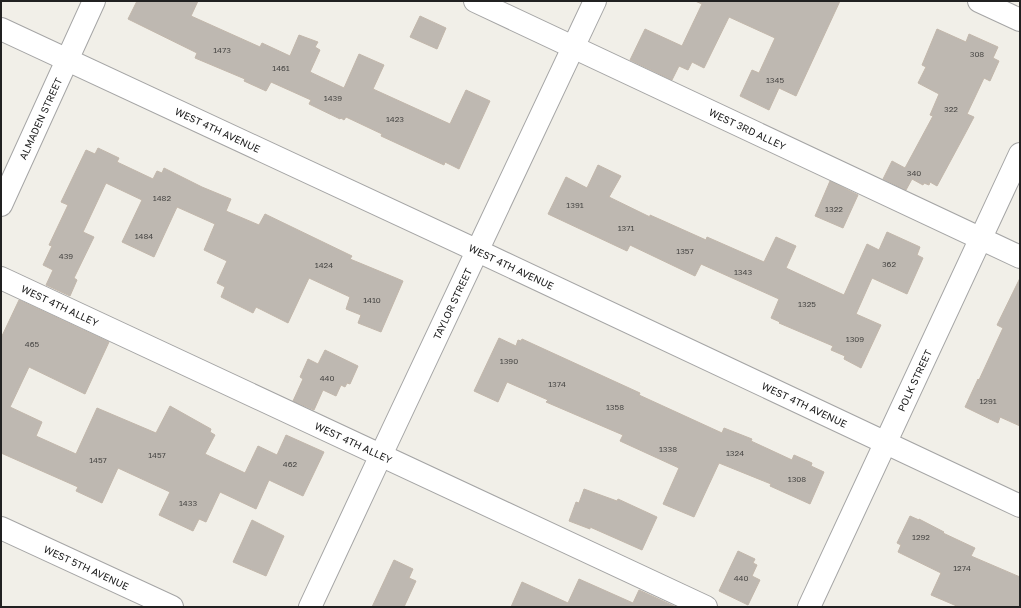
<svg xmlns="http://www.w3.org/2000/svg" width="1021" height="608" viewBox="0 0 1021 608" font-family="'Golos Text',sans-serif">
  <rect width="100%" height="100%" fill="#f1efe8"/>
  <g fill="#beb8b1" stroke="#c2b7ab">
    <polygon points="137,1 198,1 191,16 260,47 262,43 290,56 299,35 318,42 315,47 320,50 310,72 344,88 359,54 384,65 373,89 450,124 466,90 490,101 459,169 445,162 444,165 381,136 382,134 346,117 344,120 341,118 340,119 309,104 311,100 271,82 266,91 244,81 245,79 195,58 197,53 128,19"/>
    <polygon points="695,1 840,1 796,96 779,88 769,110 740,96 752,70 759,73 775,38 729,17 704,68 692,62 688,70 679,66 672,80 630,60 645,29 682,46 702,4"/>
    <polygon points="420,16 446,28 437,49 410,37"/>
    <polygon points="937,29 966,42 969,34 998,47 993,58 999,61 990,81 984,78 967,114 974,117 965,134 937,186 930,182 929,185 924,183 923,185 912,179 906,190 883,179 892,161 905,168 933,116 930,115 939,94 918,83 926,67 922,65"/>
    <polygon points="98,148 119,158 117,162 153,179 157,171 162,173 164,168 202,187 231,199 226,211 259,225 265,214 352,256 350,259 396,278 403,281 381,332 358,323 361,315 346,309 350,297 309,278 288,323 256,307 253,313 221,297 225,287 217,283 227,261 204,250 215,224 177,207 154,257 122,242 142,200 106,183 83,232 94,237 74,278 77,280 70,296 46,285 53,270 43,265 52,246 49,245 68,205 61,202 86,150 95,154"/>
    <polygon points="598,165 621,176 609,197 650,217 650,215 706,240 707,237 764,262 776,237 796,246 786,268 844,295 867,244 879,250 887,232 920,247 917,255 923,258 907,294 872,278 856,314 881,325 861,368 844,359 845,356 831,350 833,346 779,323 780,322 771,318 779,299 701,264 695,276 630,245 627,251 548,214 566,177 587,188"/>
    <polygon points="830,181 858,195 843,228 815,216"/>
    <polygon points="1020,278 1020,426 1000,417 998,423 965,407 978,379 979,380 1003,328 997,325"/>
    <polygon points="19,300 109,342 85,394 29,367 10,407 42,422 36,436 76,454 97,408 156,433 170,406 211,429 210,432 215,435 205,454 245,473 258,446 277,455 286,435 324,452 303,496 269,480 256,509 220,492 206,522 199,519 193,531 159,515 170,492 118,468 102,503 76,491 78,487 1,453 1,338"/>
    <polygon points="499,338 516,346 518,340 521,341 522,339 640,393 639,395 722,433 724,428 752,439 751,441 792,460 794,455 812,463 811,466 824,472 810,504 770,486 771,484 719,463 694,517 663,504 679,468 620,441 623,435 546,402 548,400 507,382 498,402 474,391"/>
    <polygon points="325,350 358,366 350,384 347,383 345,387 341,385 336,396 323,390 314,410 293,401 303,379 300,377 308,359 318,364"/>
    <polygon points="584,489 617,501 618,499 657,517 642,550 590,527 590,529 569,521 576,502 579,503"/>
    <polygon points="910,516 919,520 919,519 944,532 943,533 975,548 971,556 1020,577 1020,607 959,607 931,595 941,573 898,552 901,545 897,543"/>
    <polygon points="252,520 284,536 266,576 233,562"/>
    <polygon points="738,551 755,559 753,563 757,565 752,576 760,580 748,605 719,591"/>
    <polygon points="394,560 413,569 409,578 416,581 404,607 372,607"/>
    <polygon points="579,579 633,603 639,590 676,607 511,607 522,582 568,603"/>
  </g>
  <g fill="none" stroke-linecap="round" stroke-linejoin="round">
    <defs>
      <g id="minor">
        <path id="s1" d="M 475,1 L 1020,257"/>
        <polyline points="979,1 1020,20"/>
        <path id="s2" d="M 1,29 L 478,251 L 1020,506"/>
        <path id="s3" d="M 1,205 L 94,1"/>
        <path id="s4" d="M 1,278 L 706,607"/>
        <path id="s5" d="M 1,528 L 172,607"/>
        <path id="s6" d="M 310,607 L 381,455 L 595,1"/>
        <path id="s7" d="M 809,607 L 1020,154"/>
      </g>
    </defs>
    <use href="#minor" stroke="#a5a5a5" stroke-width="24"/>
    <use href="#minor" stroke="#fff" stroke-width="22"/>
  </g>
  <g text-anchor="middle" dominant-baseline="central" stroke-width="3.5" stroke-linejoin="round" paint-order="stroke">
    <g font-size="8" fill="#484745">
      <text x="222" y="50">1473</text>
      <text x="977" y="54">308</text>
      <text x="281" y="68">1461</text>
      <text x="775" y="80">1345</text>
      <text x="333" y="98">1439</text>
      <text x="951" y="109">322</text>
      <text x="395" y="119">1423</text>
      <text x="914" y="173">340</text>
      <text x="162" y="198">1482</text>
      <text x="575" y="205">1391</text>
      <text x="834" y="209">1322</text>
      <text x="626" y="228">1371</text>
      <text x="144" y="236">1484</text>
      <text x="685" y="251">1357</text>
      <text x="66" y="256">439</text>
      <text x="889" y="264">362</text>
      <text x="324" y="265">1424</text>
      <text x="743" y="272">1343</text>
      <text x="372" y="300">1410</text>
      <text x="807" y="304">1325</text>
      <text x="855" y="339">1309</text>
      <text x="32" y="344">465</text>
      <text x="509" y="361">1390</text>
      <text x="327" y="378">440</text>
      <text x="557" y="384">1374</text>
      <text x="988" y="401">1291</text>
      <text x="615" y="407">1358</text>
      <text x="668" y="449">1338</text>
      <text x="735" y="453">1324</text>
      <text x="157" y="455">1457</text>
      <text x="98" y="460">1457</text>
      <text x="290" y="464">462</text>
      <text x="797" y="479">1308</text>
      <text x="188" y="503">1433</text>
      <text x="921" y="537">1292</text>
      <text x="962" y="568">1274</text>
      <text x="741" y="578">440</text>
    </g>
    <g font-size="10" fill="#212121" stroke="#fff">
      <text stroke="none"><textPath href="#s3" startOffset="95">ALMADEN STREET</textPath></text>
      <text stroke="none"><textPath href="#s1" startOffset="301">WEST 3RD ALLEY</textPath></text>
      <text stroke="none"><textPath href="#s2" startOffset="239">WEST 4TH AVENUE</textPath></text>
      <text stroke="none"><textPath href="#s2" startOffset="563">WEST 4TH AVENUE</textPath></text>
      <text stroke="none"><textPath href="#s6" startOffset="335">TAYLOR STREET</textPath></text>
      <text stroke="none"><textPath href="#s4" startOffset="65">WEST 4TH ALLEY</textPath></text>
      <text stroke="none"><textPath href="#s7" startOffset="250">POLK STREET</textPath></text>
      <text stroke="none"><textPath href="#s2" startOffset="887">WEST 4TH AVENUE</textPath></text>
      <text stroke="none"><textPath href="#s4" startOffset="389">WEST 4TH ALLEY</textPath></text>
      <text stroke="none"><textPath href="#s5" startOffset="94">WEST 5TH AVENUE</textPath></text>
    </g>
  </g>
  <rect width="1021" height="608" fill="none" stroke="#212121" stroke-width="4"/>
</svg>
